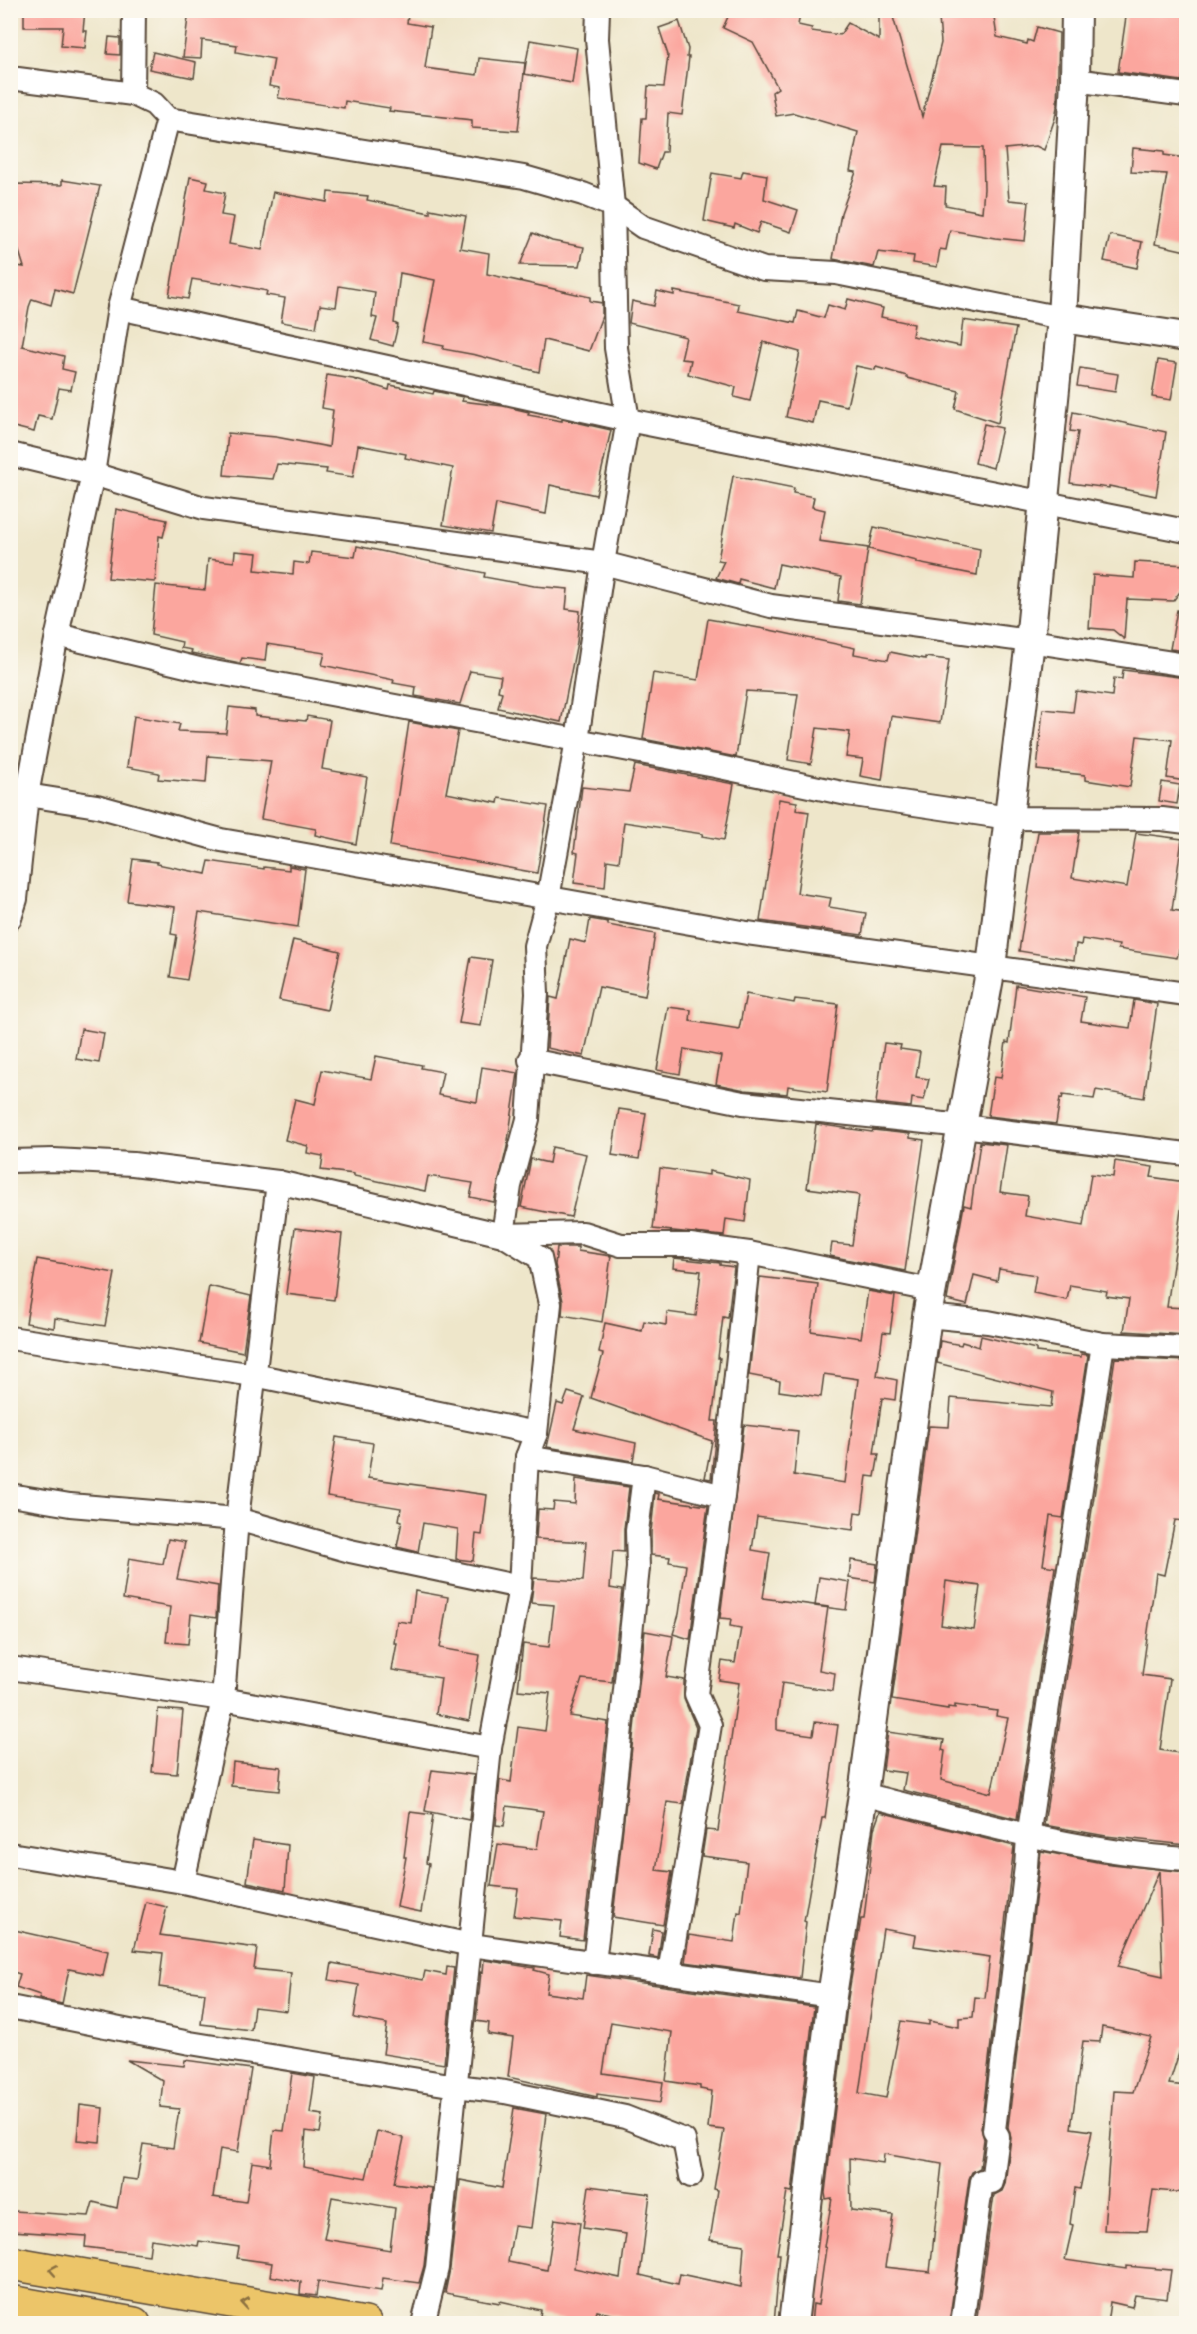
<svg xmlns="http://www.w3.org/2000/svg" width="1197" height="2334" viewBox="0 0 1197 2334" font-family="Sriracha,sans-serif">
  <rect width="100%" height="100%" fill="#fbf7ec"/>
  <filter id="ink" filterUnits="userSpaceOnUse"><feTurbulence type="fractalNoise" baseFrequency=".0167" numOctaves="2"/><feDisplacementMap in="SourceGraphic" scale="12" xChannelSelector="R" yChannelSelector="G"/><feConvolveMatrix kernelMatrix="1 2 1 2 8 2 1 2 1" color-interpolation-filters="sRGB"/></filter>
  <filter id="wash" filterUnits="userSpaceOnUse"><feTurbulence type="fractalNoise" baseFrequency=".008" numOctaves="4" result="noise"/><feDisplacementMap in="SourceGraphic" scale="24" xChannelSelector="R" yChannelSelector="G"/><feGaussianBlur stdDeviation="1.35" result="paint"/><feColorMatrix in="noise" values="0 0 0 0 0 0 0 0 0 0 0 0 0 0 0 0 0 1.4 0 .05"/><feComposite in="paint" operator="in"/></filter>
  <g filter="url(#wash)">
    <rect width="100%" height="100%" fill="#eee6ca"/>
    <g id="blocks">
      <g fill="#fba69e" fill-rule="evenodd">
        <polygon points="24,10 85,10 83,31 87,31 85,48 61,46 63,27 24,27"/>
        <polygon points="189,10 400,10 399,14 408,15 407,23 431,27 425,68 477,75 479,58 525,63 518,131 472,128 472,120 389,111 390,108 345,101 344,108 278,98 280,88 269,86 274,59 236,52 237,45 202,40 201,58 183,57"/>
        <path d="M 731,10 L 801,10 L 798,25 L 812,28 L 811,31 L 840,35 L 848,23 L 879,40 L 879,10 L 891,10 L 922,117 L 941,43 L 939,18 L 993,10 L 997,37 L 1027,44 L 1028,40 L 1033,42 L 1037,27 L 1059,33 L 1057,107 L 1055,118 L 1044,150 L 1036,146 L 1005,149 L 1009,200 L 1029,202 L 1025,241 L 995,238 L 950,230 L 946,250 L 940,249 L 937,267 L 913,263 L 914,256 L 878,252 L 874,267 L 833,259 L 841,213 L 856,172 L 850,171 L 858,132 L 794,113 L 776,116 L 772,92 L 778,88 L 753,42 L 723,28 ZM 943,147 L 983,148 L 984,189 L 982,212 L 945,205 L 946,187 L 934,186 Z"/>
        <polygon points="1127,10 1167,13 1168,10 1186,10 1186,45 1182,81 1118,72"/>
        <polygon points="679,21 688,49 687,57 689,57 682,115 668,113 666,152 662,152 656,169 639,163 642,118 646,118 648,86 664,87 668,55 659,28"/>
        <polygon points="109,37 120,38 120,55 107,54"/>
        <polygon points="530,40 577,48 572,83 524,74"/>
        <polygon points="153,52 196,62 194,78 149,69"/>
        <polygon points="1133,148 1164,151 1164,155 1186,158 1186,251 1155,244 1167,174 1131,172"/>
        <polygon points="743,171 767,175 764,199 798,210 791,232 761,222 757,233 735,224 734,228 704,221 712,173 741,178"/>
        <polygon points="190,177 208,181 206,189 225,193 221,215 234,217 229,244 262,250 273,192 327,202 328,192 368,196 367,200 430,213 430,209 466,216 460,248 489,253 487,274 590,297 590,301 602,303 602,316 589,351 544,340 539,372 476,355 443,349 444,346 423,342 435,280 400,273 394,323 398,325 393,346 371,340 377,318 372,317 375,292 339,286 336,307 320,305 316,328 281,322 285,298 266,295 267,291 223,282 222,284 192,279 188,299 169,296"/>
        <polygon points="62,180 100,186 73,294 55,289 51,305 32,299 29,307 22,346 64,356 62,369 75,372 71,390 59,388 52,419 38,416 34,432 10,426 10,265 24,267 10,223 10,215 14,214 14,184 62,185"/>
        <polygon points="533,233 552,241 584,247 580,266 520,265"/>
        <polygon points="1110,235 1142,242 1137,268 1104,261"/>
        <polygon points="657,291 674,295 674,291 739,304 738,311 795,323 798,311 824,318 828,305 845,310 848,299 883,308 881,317 914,324 912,336 960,346 963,320 1016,328 998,423 955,409 959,391 907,378 907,376 876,367 875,370 856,366 847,406 818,400 813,423 786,417 800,352 763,342 750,401 734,397 736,387 688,374 691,360 681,359 686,337 629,323 632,301 654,306"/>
        <polygon points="1158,360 1177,363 1171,400 1152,397"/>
        <polygon points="1080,368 1118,374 1115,392 1077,386"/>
        <polygon points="327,375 353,379 389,390 390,385 433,394 434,391 463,397 462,401 503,406 529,412 528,415 562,421 562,419 611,430 596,495 550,485 546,514 496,504 491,533 443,525 453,468 405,458 406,454 358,445 353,477 326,473 327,469 277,464 273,479 224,475 228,433 276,437 329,447 333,410 322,408"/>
        <polygon points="1073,412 1166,432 1156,496 1109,486 1109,488 1070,483 1078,432 1070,431"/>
        <polygon points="984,424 1002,428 993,468 975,463"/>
        <polygon points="733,476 794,488 793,493 814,497 812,507 825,510 819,541 868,548 860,604 838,601 841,577 779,564 774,588 739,579 738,584 716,578 724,561 718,560"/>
        <polygon points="116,509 167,520 163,537 159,536 155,582 108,578"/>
        <polygon points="874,527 980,549 977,575 917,563 917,561 869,549"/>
        <polygon points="357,546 485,573 484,577 534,586 568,589 566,609 580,611 577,642 561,722 498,708 502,692 498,691 501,676 470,671 460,704 415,696 416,687 393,683 394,680 322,665 325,653 267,644 265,661 242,658 240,663 191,653 192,650 181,648 182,642 151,635 156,585 205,590 208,559 234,562 235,551 257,553 255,570 293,574 294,562 309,564 311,552 355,557"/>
        <polygon points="1135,562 1186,565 1186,584 1173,601 1127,599 1124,639 1113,630 1089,628 1093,575 1134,578"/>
        <polygon points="1177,610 1186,611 1186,651 1170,649"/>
        <polygon points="708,619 765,629 855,648 854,654 888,660 890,652 925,659 925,657 949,660 940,723 891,716 882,780 860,776 863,759 846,757 850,732 817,728 811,764 788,760 798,694 746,691 736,757 643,739 653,673 698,680"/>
        <polygon points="1123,670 1186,678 1186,781 1167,778 1172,740 1137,736 1130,787 1085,780 1085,775 1037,770 1043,709 1073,712 1076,691 1112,696 1114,678 1122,679"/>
        <polygon points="229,707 255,710 255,716 306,721 307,716 330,720 322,769 367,777 356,844 315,835 316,829 261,819 271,761 208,756 206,783 158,779 159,773 127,767 134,716 180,724 178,731 226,733"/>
        <polygon points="409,722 458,731 446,793 498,803 499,798 548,806 537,873 390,846"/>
        <polygon points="635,765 734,784 724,840 702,836 703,834 624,822 619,862 607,860 605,887 574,883 578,853 574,852 582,787 629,792"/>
        <polygon points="1162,782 1180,785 1177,804 1159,801"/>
        <polygon points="779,799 797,802 796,810 809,812 797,893 831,898 829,907 866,913 862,935 760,921"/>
        <polygon points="1038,832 1079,832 1072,878 1127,887 1136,833 1182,839 1172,910 1186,912 1186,951 1179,950 1177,958 1118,949 1119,945 1082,939 1081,945 1076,944 1074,960 1019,951"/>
        <polygon points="133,859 157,862 157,864 206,874 209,861 264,869 264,867 289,870 289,866 305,869 298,927 199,912 187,980 170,977 177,935 171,934 175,907 127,901"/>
        <polygon points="590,919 608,922 608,925 655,934 645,996 599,987 584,1056 547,1048 550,997 558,999 570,939 586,943"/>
        <polygon points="293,940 340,951 327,1010 279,1000"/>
        <polygon points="471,957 492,960 481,1026 459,1023"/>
        <polygon points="1016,985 1085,997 1081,1021 1130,1028 1134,1000 1157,1004 1144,1098 1096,1090 1094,1099 1063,1095 1062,1099 1060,1098 1056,1124 988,1116 994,1077 1001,1078 1006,1042 1009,1043"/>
        <polygon points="746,994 794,1003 795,999 838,1004 827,1092 788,1086 787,1094 745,1090 716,1084 721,1056 684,1049 680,1074 657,1070 668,1007 691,1010 690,1021 739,1029"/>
        <polygon points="81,1029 104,1033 99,1063 76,1059"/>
        <polygon points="884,1043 901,1045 900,1049 920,1052 916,1077 929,1079 924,1100 912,1098 911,1107 876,1103"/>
        <polygon points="376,1056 422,1065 421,1068 443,1072 438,1095 477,1102 482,1067 518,1073 507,1147 494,1202 470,1197 473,1183 428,1176 425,1191 354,1176 354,1174 321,1170 323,1156 307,1153 308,1146 285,1140 295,1099 315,1104 322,1070 371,1079"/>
        <polygon points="619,1109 646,1113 639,1159 612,1155"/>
        <polygon points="816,1124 872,1132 873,1130 910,1134 910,1138 924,1140 905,1271 830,1256 832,1243 852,1245 859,1195 807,1188"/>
        <polygon points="980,1142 1007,1145 1000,1192 1028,1196 1025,1216 1083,1226 1091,1174 1113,1177 1115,1161 1153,1167 1151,1177 1185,1182 1167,1307 1186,1308 1186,1335 1124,1331 1129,1299 1106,1296 1107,1291 1070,1285 1067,1300 1033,1293 1036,1275 999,1269 997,1281 974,1275 967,1305 947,1300 964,1205 971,1207"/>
        <polygon points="552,1147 586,1154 571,1217 521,1207 531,1159 549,1163"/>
        <polygon points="660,1168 709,1175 709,1171 750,1180 745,1222 726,1219 724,1236 653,1229"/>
        <polygon points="295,1228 342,1234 334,1300 286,1294"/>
        <polygon points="557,1247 578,1247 578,1251 611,1256 602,1322 562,1315 563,1301 555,1265"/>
        <polygon points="674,1258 720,1263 720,1265 734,1267 728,1318 723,1317 718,1358 720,1358 712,1421 717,1421 711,1479 705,1478 712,1441 591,1398 603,1354 599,1353 605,1323 642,1331 644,1321 666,1325 667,1312 696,1316 701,1271 673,1268"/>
        <polygon points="37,1259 115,1273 105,1326 55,1318 54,1328 26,1323"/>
        <polygon points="760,1277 818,1284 811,1331 861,1338 868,1291 895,1296 890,1333 883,1332 877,1376 897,1380 895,1400 882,1398 874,1454 879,1454 875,1477 867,1476 862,1513 855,1512 853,1530 757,1517 752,1550 770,1553 763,1598 828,1607 819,1670 835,1673 833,1691 782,1683 777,1720 777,1730 813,1735 815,1722 838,1725 825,1818 822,1818 804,1921 806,1922 800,1978 685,1962 689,1935 734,1942 738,1912 741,1913 747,1862 702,1856 706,1830 718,1831 739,1683 719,1680 722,1661 735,1663 741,1628 730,1626 731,1619 720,1618 744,1425 798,1431 794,1475 845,1483 858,1379 824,1374 821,1397 779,1391 780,1381 749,1375"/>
        <polygon points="209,1286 251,1296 243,1352 199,1343"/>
        <path d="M 981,1336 L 1036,1349 L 1036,1352 L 1081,1357 L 1081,1354 L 1088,1355 L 1063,1518 L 1050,1516 L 1043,1565 L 1055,1567 L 1017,1819 L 903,1790 L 906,1773 L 883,1770 L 888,1732 L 944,1740 L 942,1750 L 945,1751 L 941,1780 L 991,1793 L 1008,1718 L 996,1716 L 997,1711 L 955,1705 L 955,1708 L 948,1707 L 948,1709 L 892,1700 L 929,1426 L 949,1427 L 951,1398 L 1051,1407 L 1053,1392 L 937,1363 L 940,1341 L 961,1345 L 962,1342 L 979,1347 ZM 946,1581 L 980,1586 L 974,1630 L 941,1625 Z"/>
        <polygon points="1115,1358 1186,1361 1183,1401 1186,1401 1186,1521 1175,1520 1164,1575 1156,1573 1142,1675 1170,1679 1160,1750 1186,1754 1186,1845 1106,1836 1044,1825"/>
        <polygon points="568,1392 584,1397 574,1429 636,1443 633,1461 547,1447 557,1403 563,1405"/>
        <polygon points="336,1437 373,1443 368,1478 487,1495 482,1535 476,1534 473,1561 456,1559 458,1529 423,1523 418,1552 397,1547 402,1521 399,1520 401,1508 327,1496"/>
        <polygon points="576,1479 629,1487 624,1529 624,1552 613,1551 610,1588 622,1590 612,1682 582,1679 570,1716 608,1722 583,1940 560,1937 562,1921 514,1916 518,1889 491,1886 498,1844 537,1849 543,1811 507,1806 504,1826 496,1825 500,1780 511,1782 518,1727 545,1731 550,1693 518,1690 523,1644 549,1647 554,1605 531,1603 534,1578 583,1581 586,1542 536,1539 538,1509 553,1510 554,1502 575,1504"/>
        <polygon points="655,1493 659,1494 658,1499 708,1506 690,1639 673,1634 679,1614 686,1565 669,1562 670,1557 651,1555 651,1532"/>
        <polygon points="168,1539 185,1542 177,1579 218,1586 216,1618 191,1614 188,1644 166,1642 170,1607 123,1599 129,1558 163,1564"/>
        <polygon points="851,1560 877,1564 875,1582 849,1578"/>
        <polygon points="819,1577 850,1582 846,1610 815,1606"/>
        <polygon points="415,1591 448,1597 440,1648 480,1655 469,1721 436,1714 441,1678 392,1670 397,1643 394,1643 397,1621 411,1623"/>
        <polygon points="645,1631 673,1636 666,1677 684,1680 684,1699 696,1727 683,1804 667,1802 656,1870 672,1872 663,1925 613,1917"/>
        <polygon points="158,1709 183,1711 177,1774 152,1772"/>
        <polygon points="233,1762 281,1767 279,1791 231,1786"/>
        <polygon points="432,1770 474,1775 469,1820 425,1811"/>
        <polygon points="410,1812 433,1815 426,1863 429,1864 421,1912 397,1907 406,1857 404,1857"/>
        <path d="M 880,1812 L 1014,1846 L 981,2128 L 984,2139 L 980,2168 L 972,2172 L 969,2179 L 949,2324 L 811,2324 L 813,2304 L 818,2305 L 826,2248 L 824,2247 L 832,2198 L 826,2199 L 825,2193 L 848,1998 L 861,1919 L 864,1919 L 874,1829 ZM 883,1929 L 916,1935 L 914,1946 L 990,1957 L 985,1998 L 975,1997 L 973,2017 L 959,2018 L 959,2027 L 929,2021 L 929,2025 L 901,2021 L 886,2098 L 859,2093 ZM 884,2154 L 942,2164 L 930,2272 L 885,2267 L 893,2215 L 851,2210 L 850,2158 L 883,2163 Z"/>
        <polygon points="253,1840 288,1845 285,1890 247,1882"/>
        <path d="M 1041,1851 L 1102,1863 L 1186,1872 L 1186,2046 L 1181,2047 L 1169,2084 L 1186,2086 L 1186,2193 L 1153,2190 L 1147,2231 L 1104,2230 L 1114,2091 L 1133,2092 L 1151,2037 L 1102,2027 L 1100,2042 L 1083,2041 L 1071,2128 L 1092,2131 L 1080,2189 L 1075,2188 L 1070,2224 L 1073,2225 L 1065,2260 L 1126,2269 L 1126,2266 L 1171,2270 L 1167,2299 L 1135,2295 L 1132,2307 L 1110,2302 L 1107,2324 L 976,2324 L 994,2195 L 1002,2191 L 1005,2184 L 1011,2138 L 1008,2127 ZM 1159,1871 L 1163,1976 L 1118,1966 Z"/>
        <polygon points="146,1902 167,1907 160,1935 257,1948 254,1969 291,1973 287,2011 254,2007 251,2030 201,2024 205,1993 159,1987 163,1953 134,1950"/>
        <polygon points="10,1929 108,1951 103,1976 69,1969 62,2004 39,1999 40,1995 16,1987 20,1974 10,1971"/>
        <polygon points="653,1929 662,1931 658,1958 649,1956"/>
        <polygon points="484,1960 535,1968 534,1970 549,1974 546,1993 583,1998 586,1975 814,2007 792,2192 787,2191 777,2254 780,2254 774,2324 636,2324 637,2320 597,2311 593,2324 572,2324 572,2321 540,2316 541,2310 500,2301 500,2303 445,2293 450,2269 460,2180 502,2188 514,2108 546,2114 531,2228 514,2226 508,2262 547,2270 555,2219 580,2223 574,2268 620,2278 626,2234 583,2228 589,2186 650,2194 640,2275 678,2284 680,2274 741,2287 744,2245 710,2240 718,2190 714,2189 724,2130 708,2128 712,2091 700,2089 700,2086 666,2081 672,2032 611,2022 603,2073 663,2082 660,2103 597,2094 597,2097 508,2077 513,2038 488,2034 489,2023 476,2021 481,1972 483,1973"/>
        <polygon points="332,1963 423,1980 425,1971 446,1975 447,1967 454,1968 444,2064 383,2054 387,2024 354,2018 359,1985 329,1980"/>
        <path d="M 127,2060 L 184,2066 L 185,2060 L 251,2069 L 238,2152 L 220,2149 L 213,2197 L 246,2202 L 252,2162 L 270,2165 L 274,2130 L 284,2131 L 292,2073 L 315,2077 L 310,2113 L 323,2115 L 320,2133 L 306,2131 L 303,2167 L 366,2178 L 377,2131 L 404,2138 L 394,2183 L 432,2188 L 424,2266 L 419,2283 L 383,2278 L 381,2291 L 318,2281 L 316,2296 L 300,2294 L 301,2282 L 270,2276 L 272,2263 L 237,2258 L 239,2247 L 199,2241 L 198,2246 L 151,2239 L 149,2255 L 85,2247 L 86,2236 L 12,2231 L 14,2211 L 89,2216 L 93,2202 L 117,2208 L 122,2178 L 137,2180 L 143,2144 L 173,2148 L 179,2109 L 160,2107 L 163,2081 ZM 332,2197 L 395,2208 L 390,2250 L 324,2239 Z"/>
        <polygon points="80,2105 103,2108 100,2142 77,2140"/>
      </g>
    </g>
  </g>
  <g filter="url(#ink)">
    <use href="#blocks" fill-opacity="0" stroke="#564638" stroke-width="1.5"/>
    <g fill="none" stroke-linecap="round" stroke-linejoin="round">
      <defs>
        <g id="minor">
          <polyline points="10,78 133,94 154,104 168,119 524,177 583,194 613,206 643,227 764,269 836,273 1062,318"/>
          <polyline points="1075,80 1186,95"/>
          <polyline points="133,94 134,10"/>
          <polyline points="119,308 628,420 1186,531"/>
          <polyline points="10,454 93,474 204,508 603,563 771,606 1030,641 1186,665"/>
          <polyline points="57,635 203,670 715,766 847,794 1009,818 1162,819 1186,822"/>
          <polyline points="27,795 97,806 221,840 747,933 1186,994"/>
          <polyline points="10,918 16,899 27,795 57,635 93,474 119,308 168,119"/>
          <polyline points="530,1060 743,1103 963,1126 1186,1154"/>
          <polyline points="10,1161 54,1160 133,1164 278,1182 503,1235 583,1233 621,1245 690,1245 749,1253 931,1290"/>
          <polyline points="927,1316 988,1322 1103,1344 1186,1348"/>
          <polyline points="10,1338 254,1375 536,1433"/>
          <polyline points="527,1457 644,1476 723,1496"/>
          <polyline points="10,1495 70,1505 237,1519 350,1551 520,1587"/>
          <polyline points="10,1668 223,1699 490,1748"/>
          <path d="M 863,1794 C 969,1821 1076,1852 1186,1859"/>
          <polyline points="10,1854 183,1882 471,1945 832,1996"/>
          <polyline points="183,1882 223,1699 237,1519 278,1182"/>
          <polyline points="594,1963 612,1812 638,1568 637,1531 644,1476"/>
          <polyline points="669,1973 710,1725 696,1694 723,1496 749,1253"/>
          <polyline points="10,2007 190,2043 456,2086 505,2092 625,2117 684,2140 691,2176"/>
          <polyline points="423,2324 437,2268 490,1748 520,1587 527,1457 536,1433 550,1304 540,1258 503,1235 510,1186 528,1119 537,994 535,946 548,898 577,740 603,563 628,420 616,348 613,206 597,39 598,10"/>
          <polyline points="962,2324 982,2181 992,2182 998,2136 994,2130 1026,1866 1028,1837 1103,1344"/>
        </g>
        <g id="tertiary">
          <polyline points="1062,318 1186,337"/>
          <polyline points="793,2324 832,1996 863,1794 927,1316 991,967 1030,641 1062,318 1075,80 1076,10"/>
        </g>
        <g id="trunk">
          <polyline points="10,2263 365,2324"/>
          <polyline points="10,2302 134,2324"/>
        </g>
      </defs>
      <use href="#minor" stroke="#564638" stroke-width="26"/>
      <use href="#tertiary" stroke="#564638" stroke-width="32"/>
      <use href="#trunk" stroke="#564638" stroke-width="36"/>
      <use href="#minor" stroke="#fff" stroke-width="22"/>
      <use href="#tertiary" stroke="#fff" stroke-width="28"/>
      <use href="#trunk" stroke="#ecc569" stroke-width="33"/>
    </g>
    <defs><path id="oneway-chevron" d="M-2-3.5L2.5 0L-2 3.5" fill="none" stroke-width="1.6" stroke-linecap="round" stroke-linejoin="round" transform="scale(1.5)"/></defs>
    <g stroke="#8b7040">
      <use href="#oneway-chevron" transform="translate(53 2270) rotate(-170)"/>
      <use href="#oneway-chevron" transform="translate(245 2303) rotate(-170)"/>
    </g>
  </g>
  <rect width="1197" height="2334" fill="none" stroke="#fbf7ec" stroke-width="36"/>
</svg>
